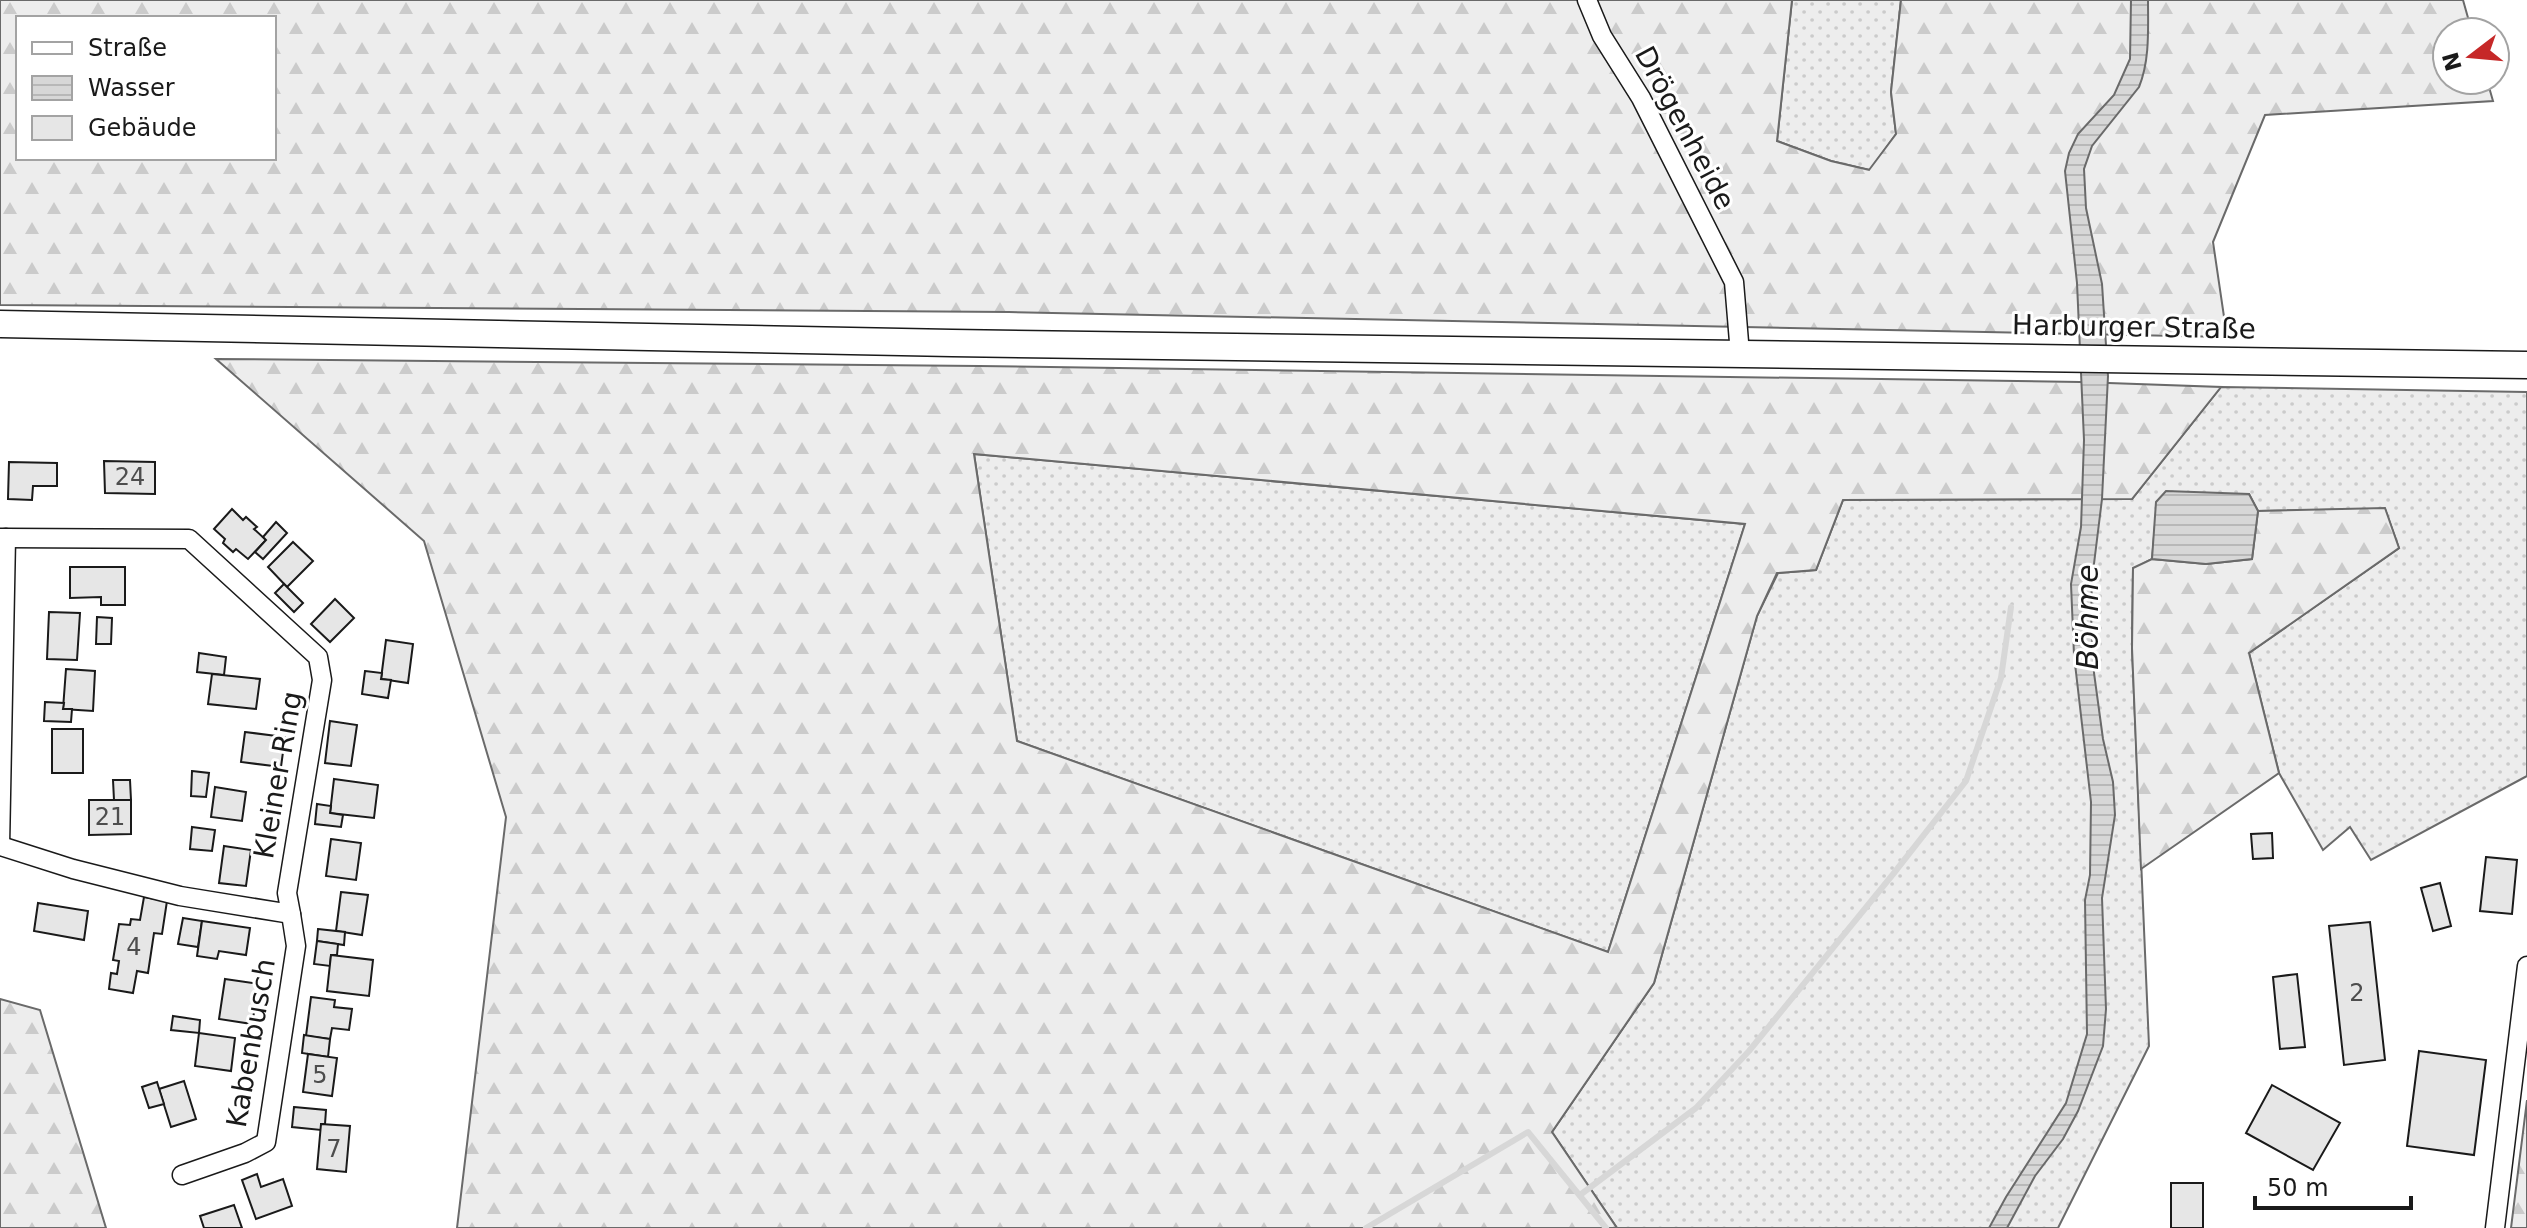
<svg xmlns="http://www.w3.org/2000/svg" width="2527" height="1228" viewBox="0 0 2527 1228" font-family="'DejaVu Sans',sans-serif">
  <defs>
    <pattern id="grass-dots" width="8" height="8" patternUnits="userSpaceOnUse" patternTransform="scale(2)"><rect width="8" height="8" fill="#ededed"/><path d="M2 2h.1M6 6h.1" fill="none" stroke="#cbcbcb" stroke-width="1.8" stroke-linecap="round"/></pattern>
    <pattern id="forest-firs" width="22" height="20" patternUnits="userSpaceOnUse" patternTransform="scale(2)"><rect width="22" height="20" fill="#ededed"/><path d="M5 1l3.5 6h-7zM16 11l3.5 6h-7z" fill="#cbcbcb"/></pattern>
    <pattern id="water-rules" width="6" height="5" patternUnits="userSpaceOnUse" patternTransform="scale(2)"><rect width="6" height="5" fill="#d7d7d7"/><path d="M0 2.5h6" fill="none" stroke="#b8b8b8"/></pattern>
  </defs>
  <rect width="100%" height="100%" fill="#fff"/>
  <g fill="url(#grass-dots)" stroke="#6a6a6a" stroke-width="2">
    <polygon points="1792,0 1901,0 1891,92 1896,134 1870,170 1831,161 1777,141"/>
    <polygon points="2221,387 2527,392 2527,776 2371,860 2350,827 2323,850 2279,773 2249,653 2399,548 2385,509 2258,511 2249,494 2157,502 2152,559 2133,569 2132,648 2149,1046 2058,1228 1617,1228 1552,1132 1654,983 1757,616 1778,573 1816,570 1843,500 2132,499"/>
    <polygon points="974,454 1745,524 1608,952 1017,741"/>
  </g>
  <g fill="url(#forest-firs)" stroke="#6a6a6a" stroke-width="2" fill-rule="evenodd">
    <path d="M 0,0 L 1792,0 L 1777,141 L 1831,161 L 1869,170 L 1896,134 L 1891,92 L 1901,0 L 2463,0 L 2472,32 L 2447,32 L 2447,80 L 2487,80 L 2493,101 L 2265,115 L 2213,242 L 2227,337 L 1009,312 L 0,305 ZM 18,18 L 274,18 L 274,158 L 18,158 Z"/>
    <path d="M 216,359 L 979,366 L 2080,382 L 2221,387 L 2132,499 L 1843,500 L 1816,570 L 1777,573 L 1757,616 L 1654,983 L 1552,1132 L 1617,1228 L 457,1228 L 506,817 L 424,541 ZM 974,454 L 1745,524 L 1608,952 L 1017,741 Z"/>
    <polygon points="2385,508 2399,548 2249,653 2279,773 2141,869 2132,648 2133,568 2152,559 2206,564 2252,559 2258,511"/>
    <polygon points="0,999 40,1010 106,1228 0,1228"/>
    <polygon points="2527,1100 2527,1228 2511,1228"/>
  </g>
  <g fill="url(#water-rules)" stroke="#6a6a6a" stroke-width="2">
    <path d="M 2131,0 L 2148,0 C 2148,29 2150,60 2139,87 L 2092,146 L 2084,169 L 2086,208 L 2102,284 L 2108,376 L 2102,499 L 2092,580 L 2091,617 L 2094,673 L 2103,739 L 2113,782 L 2115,815 L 2102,898 L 2106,1009 L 2103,1046 L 2078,1111 L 2063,1139 L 2035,1176 L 2007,1228 L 1989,1228 L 2006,1197 L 2066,1103 L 2087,1034 L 2085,900 L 2090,875 L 2091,802 L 2074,655 L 2071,584 L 2081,527 L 2084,440 L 2077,283 L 2065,171 L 2069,153 L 2078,134 L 2114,95 L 2130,59 Z"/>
    <polygon points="2166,491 2249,494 2258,511 2252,559 2206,564 2152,559 2156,502"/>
  </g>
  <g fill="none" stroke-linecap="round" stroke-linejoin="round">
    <g stroke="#d7d7d7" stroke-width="6">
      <polyline points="1580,1195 1696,1108 1749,1051 1894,873 1966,781 2001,678 2011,607"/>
      <polyline points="1366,1228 1528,1132 1606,1228"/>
    </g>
  </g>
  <g fill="#e6e6e6" stroke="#1a1a1a" stroke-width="2">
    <polygon points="104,461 155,462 155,494 105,493"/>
    <polygon points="9,462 57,463 57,486 33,486 32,500 8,499"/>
    <polygon points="232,509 243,520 246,517 257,527 254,529 266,540 248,559 236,549 233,552 223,543 225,539 214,529"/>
    <polygon points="276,522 287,533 263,559 255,552 266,540 263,537"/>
    <polygon points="293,542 313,561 287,587 268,567"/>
    <polygon points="70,567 125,567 125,605 101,605 101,597 70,598"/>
    <polygon points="284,584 303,603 294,612 275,593"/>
    <polygon points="335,599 354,618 330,642 311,624"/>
    <polygon points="49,612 80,613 77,660 47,659"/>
    <polygon points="97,617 112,618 111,644 96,644"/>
    <polygon points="386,640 413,644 408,683 381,679"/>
    <polygon points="199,653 226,657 224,675 197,672"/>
    <polygon points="66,669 95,671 93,711 63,709"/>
    <polygon points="365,671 382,673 381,679 391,680 388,698 362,694"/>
    <polygon points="212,674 260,679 256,709 208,704"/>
    <polygon points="45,702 64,703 63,709 72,709 71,722 44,721"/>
    <polygon points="330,721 357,725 351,766 325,763"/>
    <rect x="52" y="729" width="31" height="44"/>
    <polygon points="245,732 285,737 281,767 241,762"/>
    <polygon points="192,771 209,773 206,797 191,796"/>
    <polygon points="334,779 378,785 374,818 330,813"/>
    <polygon points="113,780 130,780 131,800 114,800"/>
    <polygon points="215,787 246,792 242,821 211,817"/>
    <polygon points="89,800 131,800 131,834 89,835"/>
    <polygon points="317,804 331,806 330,813 343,815 341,827 315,824"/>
    <polygon points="192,827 215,830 212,851 190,849"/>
    <polygon points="2272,833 2273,858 2253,859 2251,834"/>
    <polygon points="331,839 361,843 356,880 326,876"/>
    <polygon points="224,846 251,850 246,886 219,883"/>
    <polygon points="2486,857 2517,860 2512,914 2480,911"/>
    <polygon points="2440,883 2451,926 2433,931 2421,888"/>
    <polygon points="341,892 368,895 362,935 336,931"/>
    <polygon points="144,897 167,901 162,934 154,933 148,973 137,971 133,993 109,989 111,973 117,974 119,961 113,960 119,924 130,925 131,919 140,920"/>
    <polygon points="38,903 88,911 84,940 34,931"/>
    <polygon points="183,918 202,921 198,947 178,944"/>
    <polygon points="202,921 250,928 246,955 219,951 217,959 197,956"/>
    <polygon points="2370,922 2385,1060 2344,1065 2329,926"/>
    <polygon points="318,929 345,932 344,945 317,941"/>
    <polygon points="317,941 338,944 337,955 331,955 330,966 314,964"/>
    <polygon points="331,955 373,960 369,996 327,991"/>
    <polygon points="2297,974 2305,1047 2280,1049 2273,977"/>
    <polygon points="225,979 259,984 252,1024 219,1019"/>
    <polygon points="311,997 335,1000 334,1007 352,1009 349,1030 332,1028 330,1039 306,1036"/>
    <polygon points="173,1016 200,1020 199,1033 171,1030"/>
    <polygon points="199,1033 235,1038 231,1071 195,1066"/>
    <polygon points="304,1035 330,1039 328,1057 302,1053"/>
    <polygon points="2419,1051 2486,1060 2474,1155 2407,1146"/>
    <polygon points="308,1054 337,1058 332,1096 303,1092"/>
    <polygon points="184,1081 196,1119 171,1127 159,1089"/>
    <polygon points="157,1082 164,1104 149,1108 142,1087"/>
    <polygon points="2272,1085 2340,1123 2313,1170 2246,1133"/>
    <polygon points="294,1107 326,1110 325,1124 321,1124 321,1130 292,1127"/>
    <polygon points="321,1124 350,1126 346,1172 317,1169"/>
    <polygon points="257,1174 261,1187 283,1179 292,1206 256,1219 242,1180"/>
    <rect x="2171" y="1183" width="32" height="45"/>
    <polygon points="234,1205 242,1228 204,1228 200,1216"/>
  </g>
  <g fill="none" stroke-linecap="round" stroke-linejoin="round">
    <defs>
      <g id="street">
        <polyline points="1587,0 1602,36 1641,98 1734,282 1740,354"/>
        <polyline points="0,538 6,538 0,846"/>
        <polyline points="1,846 73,869 180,896 291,914 287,893 322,680 318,657 189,539 6,538"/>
        <polyline points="182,1175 245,1153 266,1142 296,946 291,914"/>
        <polyline points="2495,1228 2527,966"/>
      </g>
      <polyline id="secondary" points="0,324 952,343 2527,365"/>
    </defs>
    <use href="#street" stroke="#1a1a1a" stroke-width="21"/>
    <use href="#secondary" stroke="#1a1a1a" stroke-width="29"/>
    <use href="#street" stroke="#fff" stroke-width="18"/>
    <use href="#secondary" stroke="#fff" stroke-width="26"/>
  </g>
  <g text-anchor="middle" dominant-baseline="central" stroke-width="6" stroke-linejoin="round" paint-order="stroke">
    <g font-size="24" fill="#4d4d4d">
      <text x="130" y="477">24</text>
      <text x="110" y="817">21</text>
      <text x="134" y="947">4</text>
      <text x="2357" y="993">2</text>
      <text x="320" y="1075">5</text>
      <text x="334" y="1149">7</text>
    </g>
    <g font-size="28" fill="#1a1a1a" stroke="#fff">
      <text transform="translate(1685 128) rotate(62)">Drögenheide</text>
      <text transform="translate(2134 327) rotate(1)">Harburger Straße</text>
      <text transform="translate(278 775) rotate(-80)">Kleiner Ring</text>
      <text transform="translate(251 1043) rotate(-80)">Kabenbusch</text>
    </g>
    <g font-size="30" font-style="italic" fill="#1a1a1a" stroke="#fff">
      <text transform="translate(2087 617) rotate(-90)">Böhme</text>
    </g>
  </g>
  <rect x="16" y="16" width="260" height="144" fill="#ffffff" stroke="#a3a3a3" stroke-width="2"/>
  <rect x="32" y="42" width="40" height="12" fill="#ffffff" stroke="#a3a3a3" stroke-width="2"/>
  <text x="88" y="56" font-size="24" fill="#1a1a1a">Straße</text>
  <rect x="32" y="76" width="40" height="24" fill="url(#water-rules)" stroke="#a3a3a3" stroke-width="2"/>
  <text x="88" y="96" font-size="24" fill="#1a1a1a">Wasser</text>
  <rect x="32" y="116" width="40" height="24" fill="#e6e6e6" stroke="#a3a3a3" stroke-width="2"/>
  <text x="88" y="136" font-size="24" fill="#1a1a1a">Gebäude</text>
  <g transform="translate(2471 56) rotate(254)"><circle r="38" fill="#ffffff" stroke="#a3a3a3" stroke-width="2"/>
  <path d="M0-6L14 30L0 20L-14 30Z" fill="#c62828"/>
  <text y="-12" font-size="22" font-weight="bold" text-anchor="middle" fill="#1a1a1a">N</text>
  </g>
  <path d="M2255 1196v12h156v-12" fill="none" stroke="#1a1a1a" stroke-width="4"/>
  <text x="2267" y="1196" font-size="24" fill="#1a1a1a" stroke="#ffffff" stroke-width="6" paint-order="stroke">50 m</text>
</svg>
